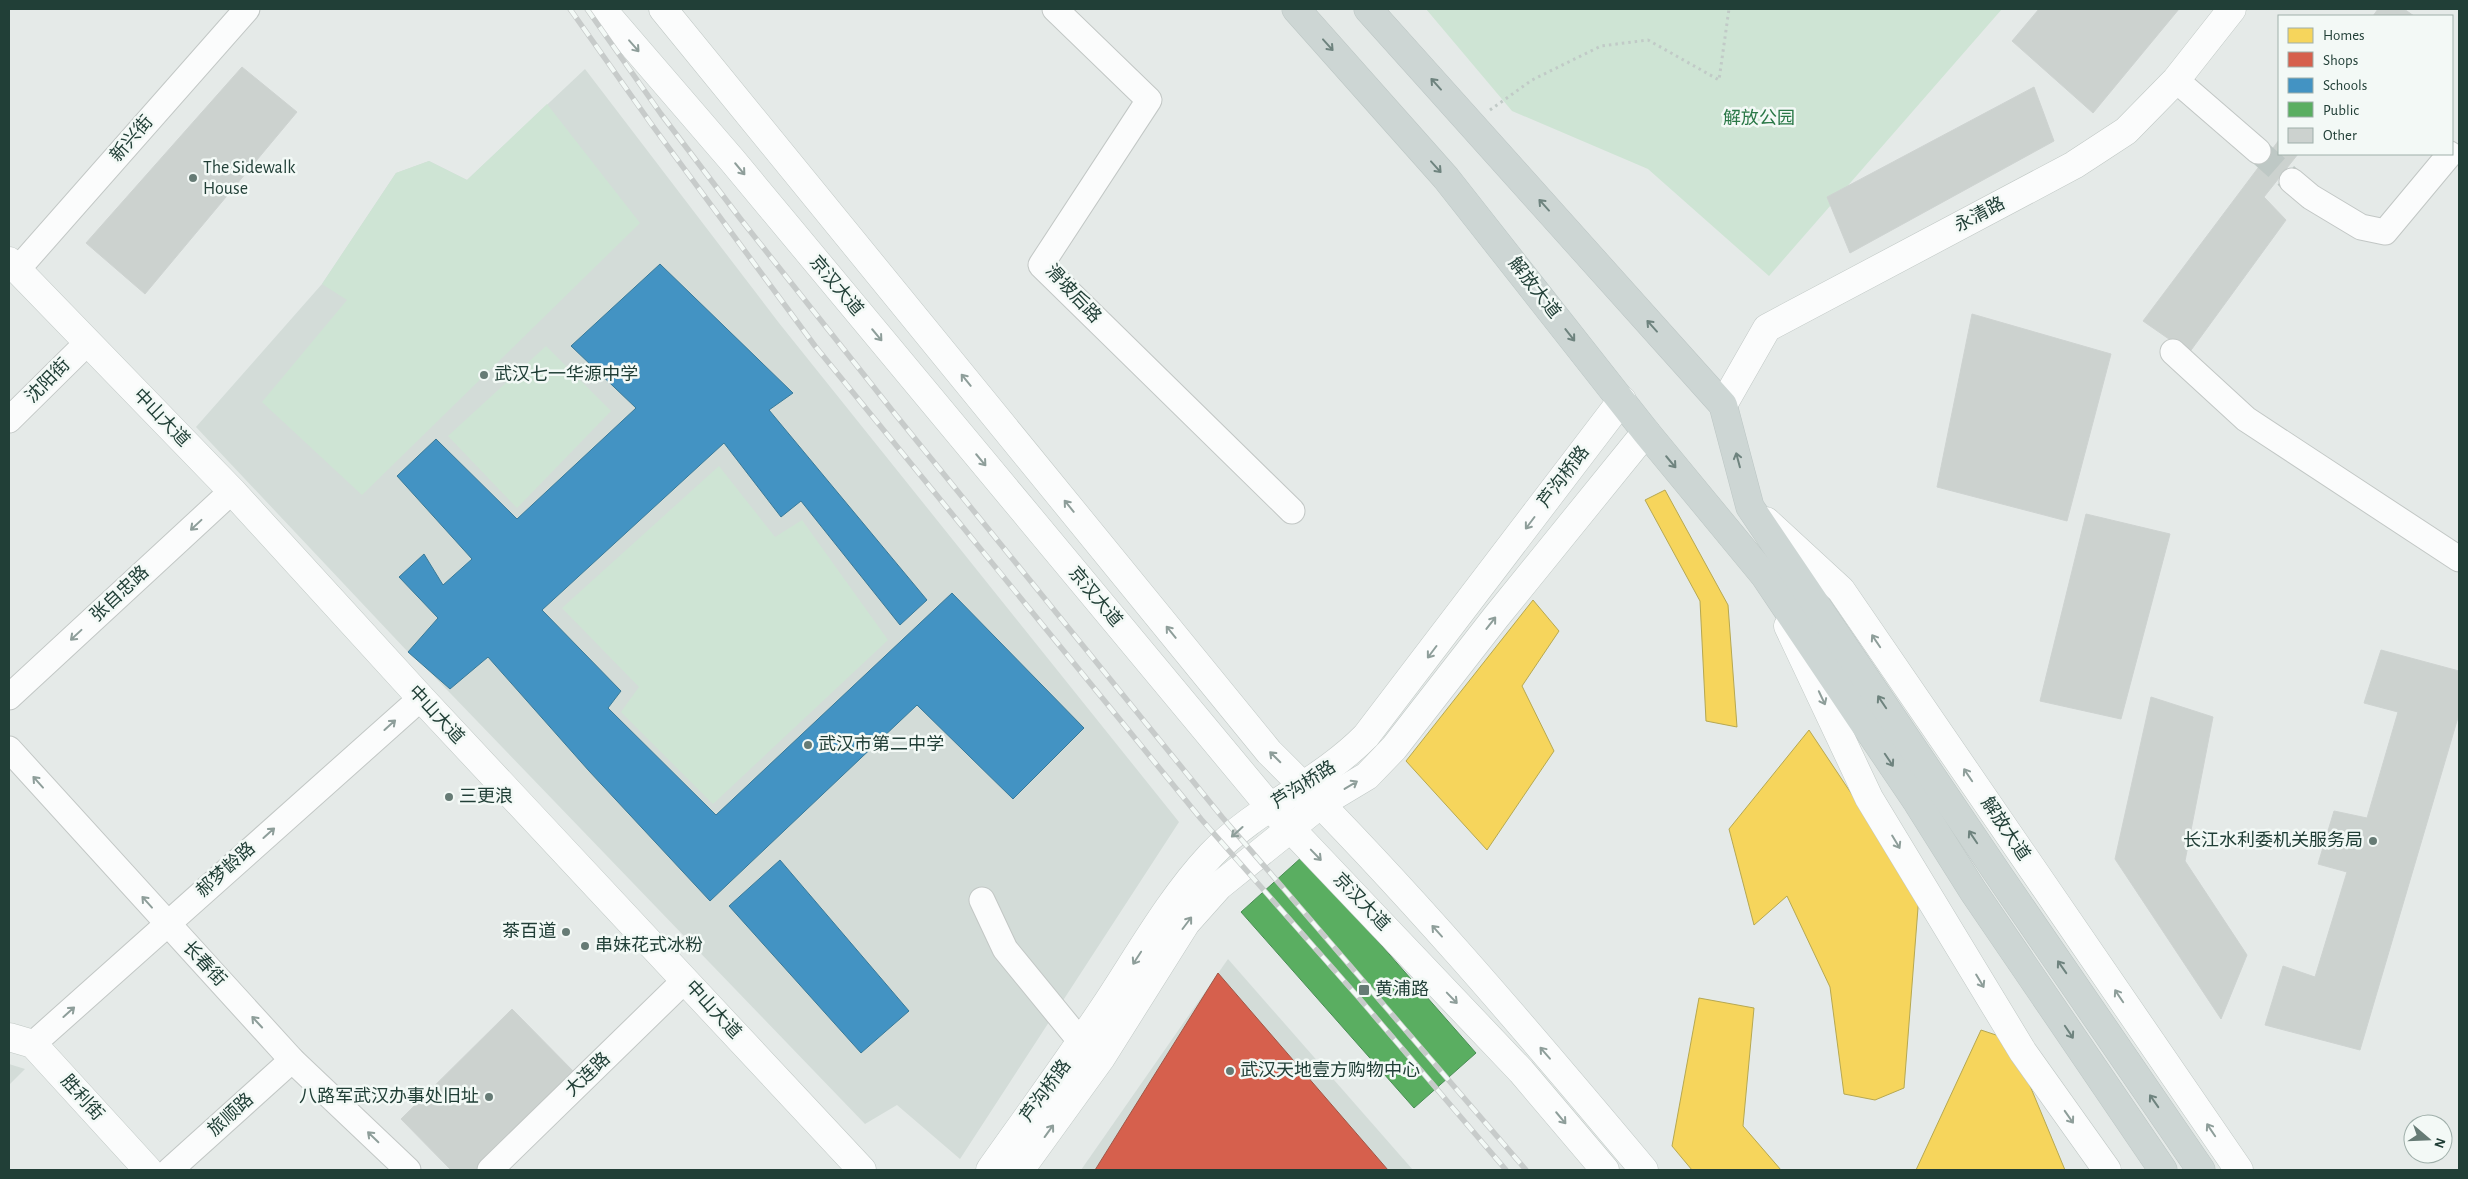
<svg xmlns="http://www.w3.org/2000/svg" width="2468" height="1179" viewBox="0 0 2468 1179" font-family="'Alegreya Sans','Noto Sans SC',sans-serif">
  <rect width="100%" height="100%" fill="#e5eae8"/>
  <g fill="#d3dcd8">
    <polygon points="585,69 779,323 1179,822 960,1159 897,1105 865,1124 425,667 408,652 196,427 322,284 396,173 429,161 467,180"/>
    <polygon points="1228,959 1413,1170 1081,1170"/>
    <polygon points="9,1064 25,1069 9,1085"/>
  </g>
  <g fill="#cee4d4">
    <polygon points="1426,9 2002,9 1769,276 1648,169 1512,111"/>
    <polygon points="547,104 640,223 362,495 262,402 347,300 322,284 396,173 429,161 467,180"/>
    <polygon points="546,346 611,411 517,508 448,436"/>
    <polygon points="719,466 775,537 802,520 888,640 713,804 621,712 639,687 562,608"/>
  </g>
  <g fill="#f6d55c" stroke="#b6a851">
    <polygon points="1665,490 1728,605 1737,727 1706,721 1700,601 1645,500"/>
    <polygon points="1533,600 1559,631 1522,686 1554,751 1487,850 1406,761"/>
    <polygon points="1809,730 1919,895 1904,1088 1875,1100 1844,1094 1830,987 1787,896 1754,925 1729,829"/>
    <polygon points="1699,998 1754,1008 1743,1126 1781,1170 1692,1170 1672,1146"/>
    <polygon points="1981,1030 2011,1040 2065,1170 1916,1170"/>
  </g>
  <polygon fill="#d6604d" stroke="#a05646" points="1218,973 1388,1170 1095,1170"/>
  <g fill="#4393c3" stroke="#397a99">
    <polygon points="660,264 793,393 769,410 927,600 900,625 801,501 781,517 724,443 542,610 621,691 608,708 716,815 952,593 1084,728 1013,799 917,705 710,901 589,771 488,657 450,689 408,652 438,618 399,577 424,554 443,585 472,559 397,476 436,439 517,519 636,408 571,346"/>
    <polygon points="780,860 909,1011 861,1053 729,906"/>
  </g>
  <polygon fill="#5aae61" stroke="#498d54" points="1303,856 1476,1053 1414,1108 1241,912"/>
  <g fill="#ccd2cf" stroke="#ced3d1">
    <polygon points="2039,9 2179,9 2093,113 2012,41"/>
    <polygon points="2378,9 2404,9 2414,16 2373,16"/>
    <polygon points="242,67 297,112 145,294 86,243"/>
    <polygon points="2034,87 2054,141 1850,253 1827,197"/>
    <polygon points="2279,140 2279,154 2298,154 2264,197 2286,220 2189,353 2143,321"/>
    <polygon points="1972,314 2111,354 2067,521 1937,487"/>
    <polygon points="2086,514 2170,534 2121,719 2040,701"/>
    <polygon points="2381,650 2459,671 2459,714 2360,1050 2265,1025 2283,966 2315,977 2347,872 2318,864 2334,811 2367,818 2398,712 2364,703"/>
    <polygon points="2151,697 2213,717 2185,861 2247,955 2221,1019 2115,859"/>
    <polygon points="512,1009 577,1075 480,1170 451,1170 401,1119"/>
  </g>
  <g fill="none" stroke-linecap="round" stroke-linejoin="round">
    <polyline stroke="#bec8c5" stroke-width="25" stroke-dasharray="25 12" stroke-linecap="butt" points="2258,151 2292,181"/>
    <defs>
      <g id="street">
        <polyline points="1055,9 1149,100 1041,265 1292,511"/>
        <polyline points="2176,80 2258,151"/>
        <polyline points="2292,181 2311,197 2361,227 2385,232 2450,154"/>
        <polyline points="17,270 247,9"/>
        <polyline points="2173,352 2246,419 2459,559"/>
        <polyline points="9,420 88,342"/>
        <polyline points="9,697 232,491"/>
        <polyline points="9,749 292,1060 408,1170"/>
        <polyline points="982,900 1005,949 1081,1042"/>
        <polyline points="33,1044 421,698"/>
        <polyline points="170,1170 292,1060"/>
        <polyline points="490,1170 685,980"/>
      </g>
      <g id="secondary">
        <polyline points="602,9 732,160 1270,807 1521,1071 1605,1170"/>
        <path d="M 663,9 L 1269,752 C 1402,883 1524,1027 1644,1170"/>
        <polyline points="9,261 232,491 421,698 862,1170"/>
        <polyline points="1723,405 1767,328 2074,165 2126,131 2176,80 2232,9"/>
        <polyline points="1766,521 1841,590 2239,1170"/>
        <polyline points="1788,626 1869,798 2023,1052 2107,1170"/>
        <polyline points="9,1037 33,1044 148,1170"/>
        <path d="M 990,1170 C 1029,1115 1069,1060 1107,1003 C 1140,953 1170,899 1211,855 C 1257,807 1320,783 1366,736 L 1622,400"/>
        <polyline points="1020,1170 1101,1058 1186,923 1219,886 1322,803 1367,776 1394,748 1496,617 1646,432"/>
      </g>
      <g id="primary">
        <polyline points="1296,9 1446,178 1646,432 1764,575 1917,802 1973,891 2163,1170"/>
        <polyline points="1368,9 1723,405 1750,507 2000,877 2201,1170"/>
      </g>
    </defs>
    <use href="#street" stroke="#c2c7c5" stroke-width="27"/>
    <use href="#secondary" stroke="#c0c8c5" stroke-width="29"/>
    <use href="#primary" stroke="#bcc6c4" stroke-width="29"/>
    <polyline stroke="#c1cac7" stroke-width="3" stroke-dasharray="2.5 4" stroke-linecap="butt" points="1490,110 1532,80 1601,46 1648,40 1719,80 1729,9"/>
    <use href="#street" stroke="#fbfcfc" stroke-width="25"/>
    <use href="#secondary" stroke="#fbfcfc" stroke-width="28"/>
    <use href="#primary" stroke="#cdd6d4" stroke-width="28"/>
    <defs>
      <g id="rail">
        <polyline points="570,9 652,125 815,346 1201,819 1359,998 1506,1170"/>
        <polyline points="587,9 661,114 739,217 895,414 1222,817 1526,1170"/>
      </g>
    </defs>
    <use href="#rail" stroke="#c7cbca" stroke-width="5.5"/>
    <use href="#rail" stroke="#f3f9f6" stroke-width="4" stroke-dasharray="11" stroke-linecap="butt"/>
  </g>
  <defs><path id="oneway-shaft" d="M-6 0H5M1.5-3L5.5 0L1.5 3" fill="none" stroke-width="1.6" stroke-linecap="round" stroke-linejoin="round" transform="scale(1.25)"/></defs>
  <g stroke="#6e837e">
    <use href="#oneway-shaft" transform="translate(1328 45) rotate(48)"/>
    <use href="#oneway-shaft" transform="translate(1436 84) rotate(-132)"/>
    <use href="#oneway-shaft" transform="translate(1436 167) rotate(48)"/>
    <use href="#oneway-shaft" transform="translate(1544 205) rotate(-132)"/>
    <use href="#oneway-shaft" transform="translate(1652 326) rotate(-132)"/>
    <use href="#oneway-shaft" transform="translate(1570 335) rotate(52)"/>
    <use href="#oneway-shaft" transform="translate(1738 460) rotate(-105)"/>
    <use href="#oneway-shaft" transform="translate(1671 462) rotate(50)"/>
    <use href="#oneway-shaft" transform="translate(1882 702) rotate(-124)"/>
    <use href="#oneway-shaft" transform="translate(1889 760) rotate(56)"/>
    <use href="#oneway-shaft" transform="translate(1973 837) rotate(-124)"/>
    <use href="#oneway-shaft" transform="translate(2062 967) rotate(-125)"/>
    <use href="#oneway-shaft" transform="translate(2069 1032) rotate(56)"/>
    <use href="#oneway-shaft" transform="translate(2154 1101) rotate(-125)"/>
  </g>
  <g stroke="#8e9e9a">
    <use href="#oneway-shaft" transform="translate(634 46) rotate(49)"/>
    <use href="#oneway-shaft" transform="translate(740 169) rotate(50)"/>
    <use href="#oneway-shaft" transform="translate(877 335) rotate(50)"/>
    <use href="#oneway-shaft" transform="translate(966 380) rotate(-129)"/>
    <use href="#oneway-shaft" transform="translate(981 460) rotate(50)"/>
    <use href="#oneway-shaft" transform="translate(1069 506) rotate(-129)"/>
    <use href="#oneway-shaft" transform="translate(1530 523) rotate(127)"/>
    <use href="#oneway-shaft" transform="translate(196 525) rotate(137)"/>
    <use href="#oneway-shaft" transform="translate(1491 623) rotate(-52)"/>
    <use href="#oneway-shaft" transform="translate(1171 632) rotate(-129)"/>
    <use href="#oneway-shaft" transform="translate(76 635) rotate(137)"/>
    <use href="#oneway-shaft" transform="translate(1876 641) rotate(-124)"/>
    <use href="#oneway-shaft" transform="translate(1432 652) rotate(127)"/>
    <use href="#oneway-shaft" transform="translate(1822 698) rotate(65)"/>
    <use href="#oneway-shaft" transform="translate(390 725) rotate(-42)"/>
    <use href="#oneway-shaft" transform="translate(1275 757) rotate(-135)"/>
    <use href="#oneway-shaft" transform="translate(1968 775) rotate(-124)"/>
    <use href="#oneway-shaft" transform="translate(38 782) rotate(-132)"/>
    <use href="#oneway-shaft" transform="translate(1351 785) rotate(-31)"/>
    <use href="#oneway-shaft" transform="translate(1237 832) rotate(138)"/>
    <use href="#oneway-shaft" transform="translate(269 833) rotate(-42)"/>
    <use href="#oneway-shaft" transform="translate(1896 842) rotate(59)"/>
    <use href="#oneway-shaft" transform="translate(1316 855) rotate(46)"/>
    <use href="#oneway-shaft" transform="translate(147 902) rotate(-132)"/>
    <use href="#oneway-shaft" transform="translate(1187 923) rotate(-53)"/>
    <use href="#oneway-shaft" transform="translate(1437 931) rotate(-132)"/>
    <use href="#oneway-shaft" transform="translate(1137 958) rotate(123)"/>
    <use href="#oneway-shaft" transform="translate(1980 981) rotate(59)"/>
    <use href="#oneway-shaft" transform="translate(2119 996) rotate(-124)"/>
    <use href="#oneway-shaft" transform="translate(1452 998) rotate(46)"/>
    <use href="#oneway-shaft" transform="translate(69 1012) rotate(-42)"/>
    <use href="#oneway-shaft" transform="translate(257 1022) rotate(-133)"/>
    <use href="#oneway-shaft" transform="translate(1545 1053) rotate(-131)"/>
    <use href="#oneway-shaft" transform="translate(2069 1117) rotate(55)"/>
    <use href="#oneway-shaft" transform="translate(1561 1118) rotate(50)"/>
    <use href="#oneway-shaft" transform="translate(2211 1130) rotate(-124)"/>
    <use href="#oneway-shaft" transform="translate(1049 1131) rotate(-54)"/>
    <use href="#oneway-shaft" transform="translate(373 1137) rotate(-136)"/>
  </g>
  <g fill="#667b75" stroke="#f3f9f6" stroke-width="2">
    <circle cx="193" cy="178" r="5"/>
    <circle cx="484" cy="375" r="5"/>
    <circle cx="808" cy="745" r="5"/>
    <circle cx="449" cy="797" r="5"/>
    <circle cx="2373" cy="841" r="5"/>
    <circle cx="566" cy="932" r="5"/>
    <circle cx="585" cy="946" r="5"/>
    <rect x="1358" y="984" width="12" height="12" rx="2.5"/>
    <circle cx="1230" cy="1071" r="5"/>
    <circle cx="489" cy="1097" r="5"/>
  </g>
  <g text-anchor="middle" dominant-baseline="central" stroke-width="5" stroke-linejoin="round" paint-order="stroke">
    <g font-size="18" fill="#2a7847" stroke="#f3f9f6">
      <text x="1759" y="119">解放公园</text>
    </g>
    <g font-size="18" fill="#213f37" stroke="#f3f9f6">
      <text transform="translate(132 139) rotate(-49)">新兴街</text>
      <text transform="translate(1980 215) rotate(-28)">永清路</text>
      <text transform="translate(836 286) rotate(50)">京汉大道</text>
      <text transform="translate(1534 288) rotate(52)">解放大道</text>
      <text transform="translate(1073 294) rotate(47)">滑坡后路</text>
      <text transform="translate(48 381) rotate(-45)">沈阳街</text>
      <text transform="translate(161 418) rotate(46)">中山大道</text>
      <text transform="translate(1564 477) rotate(-53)">芦沟桥路</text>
      <text transform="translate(120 594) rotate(-43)">张自忠路</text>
      <text transform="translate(1095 597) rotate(50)">京汉大道</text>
      <text transform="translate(436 715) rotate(47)">中山大道</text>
      <text transform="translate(1304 785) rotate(-33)">芦沟桥路</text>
      <text transform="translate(2005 829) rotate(56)">解放大道</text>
      <text transform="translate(226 870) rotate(-42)">郝梦龄路</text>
      <text transform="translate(1361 902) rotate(46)">京汉大道</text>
      <text transform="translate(204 964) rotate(47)">长春街</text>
      <text transform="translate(713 1010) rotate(47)">中山大道</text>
      <text transform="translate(588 1075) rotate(-44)">大连路</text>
      <text transform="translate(1046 1091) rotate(-54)">芦沟桥路</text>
      <text transform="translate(82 1098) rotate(48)">胜利街</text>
      <text transform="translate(231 1115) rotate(-42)">旅顺路</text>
    </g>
    <g font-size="18" fill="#213f37" stroke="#f3f9f6" text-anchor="start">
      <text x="203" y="168">The Sidewalk<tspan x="203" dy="21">House</tspan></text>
      <text x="494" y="375">武汉七一华源中学</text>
      <text x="818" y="745">武汉市第二中学</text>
      <text x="459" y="797">三更浪</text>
      <text x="2363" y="841" text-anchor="end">长江水利委机关服务局</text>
      <text x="556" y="932" text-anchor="end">茶百道</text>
      <text x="595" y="946">串妹花式冰粉</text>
      <text x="1375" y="990">黄浦路</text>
      <text x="1240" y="1071">武汉天地壹方购物中心</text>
      <text x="479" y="1097" text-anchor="end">八路军武汉办事处旧址</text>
    </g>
  </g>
  <rect width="2468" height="1179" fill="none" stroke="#213f37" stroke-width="20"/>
  <rect x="2278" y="15" width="175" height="140" fill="#f3f9f6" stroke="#9fafaa"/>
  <rect x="2288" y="28" width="25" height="15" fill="#f6d55c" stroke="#9fafaa"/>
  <text x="2323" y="40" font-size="15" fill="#213f37">Homes</text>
  <rect x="2288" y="52" width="25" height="15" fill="#d6604d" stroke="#9fafaa"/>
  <text x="2323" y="65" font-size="15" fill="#213f37">Shops</text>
  <rect x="2288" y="78" width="25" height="15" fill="#4393c3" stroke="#9fafaa"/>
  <text x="2323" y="90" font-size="15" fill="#213f37">Schools</text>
  <rect x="2288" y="102" width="25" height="15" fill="#5aae61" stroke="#9fafaa"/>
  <text x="2323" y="115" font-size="15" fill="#213f37">Public</text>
  <rect x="2288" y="128" width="25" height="15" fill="#ccd2cf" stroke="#9fafaa"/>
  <text x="2323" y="140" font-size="15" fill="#213f37">Other</text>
  <g transform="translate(2428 1139) rotate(109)"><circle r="24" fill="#f3f9f6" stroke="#9fafaa"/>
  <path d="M0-4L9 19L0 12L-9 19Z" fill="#667b75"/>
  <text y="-8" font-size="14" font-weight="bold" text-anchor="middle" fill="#213f37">N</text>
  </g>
</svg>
